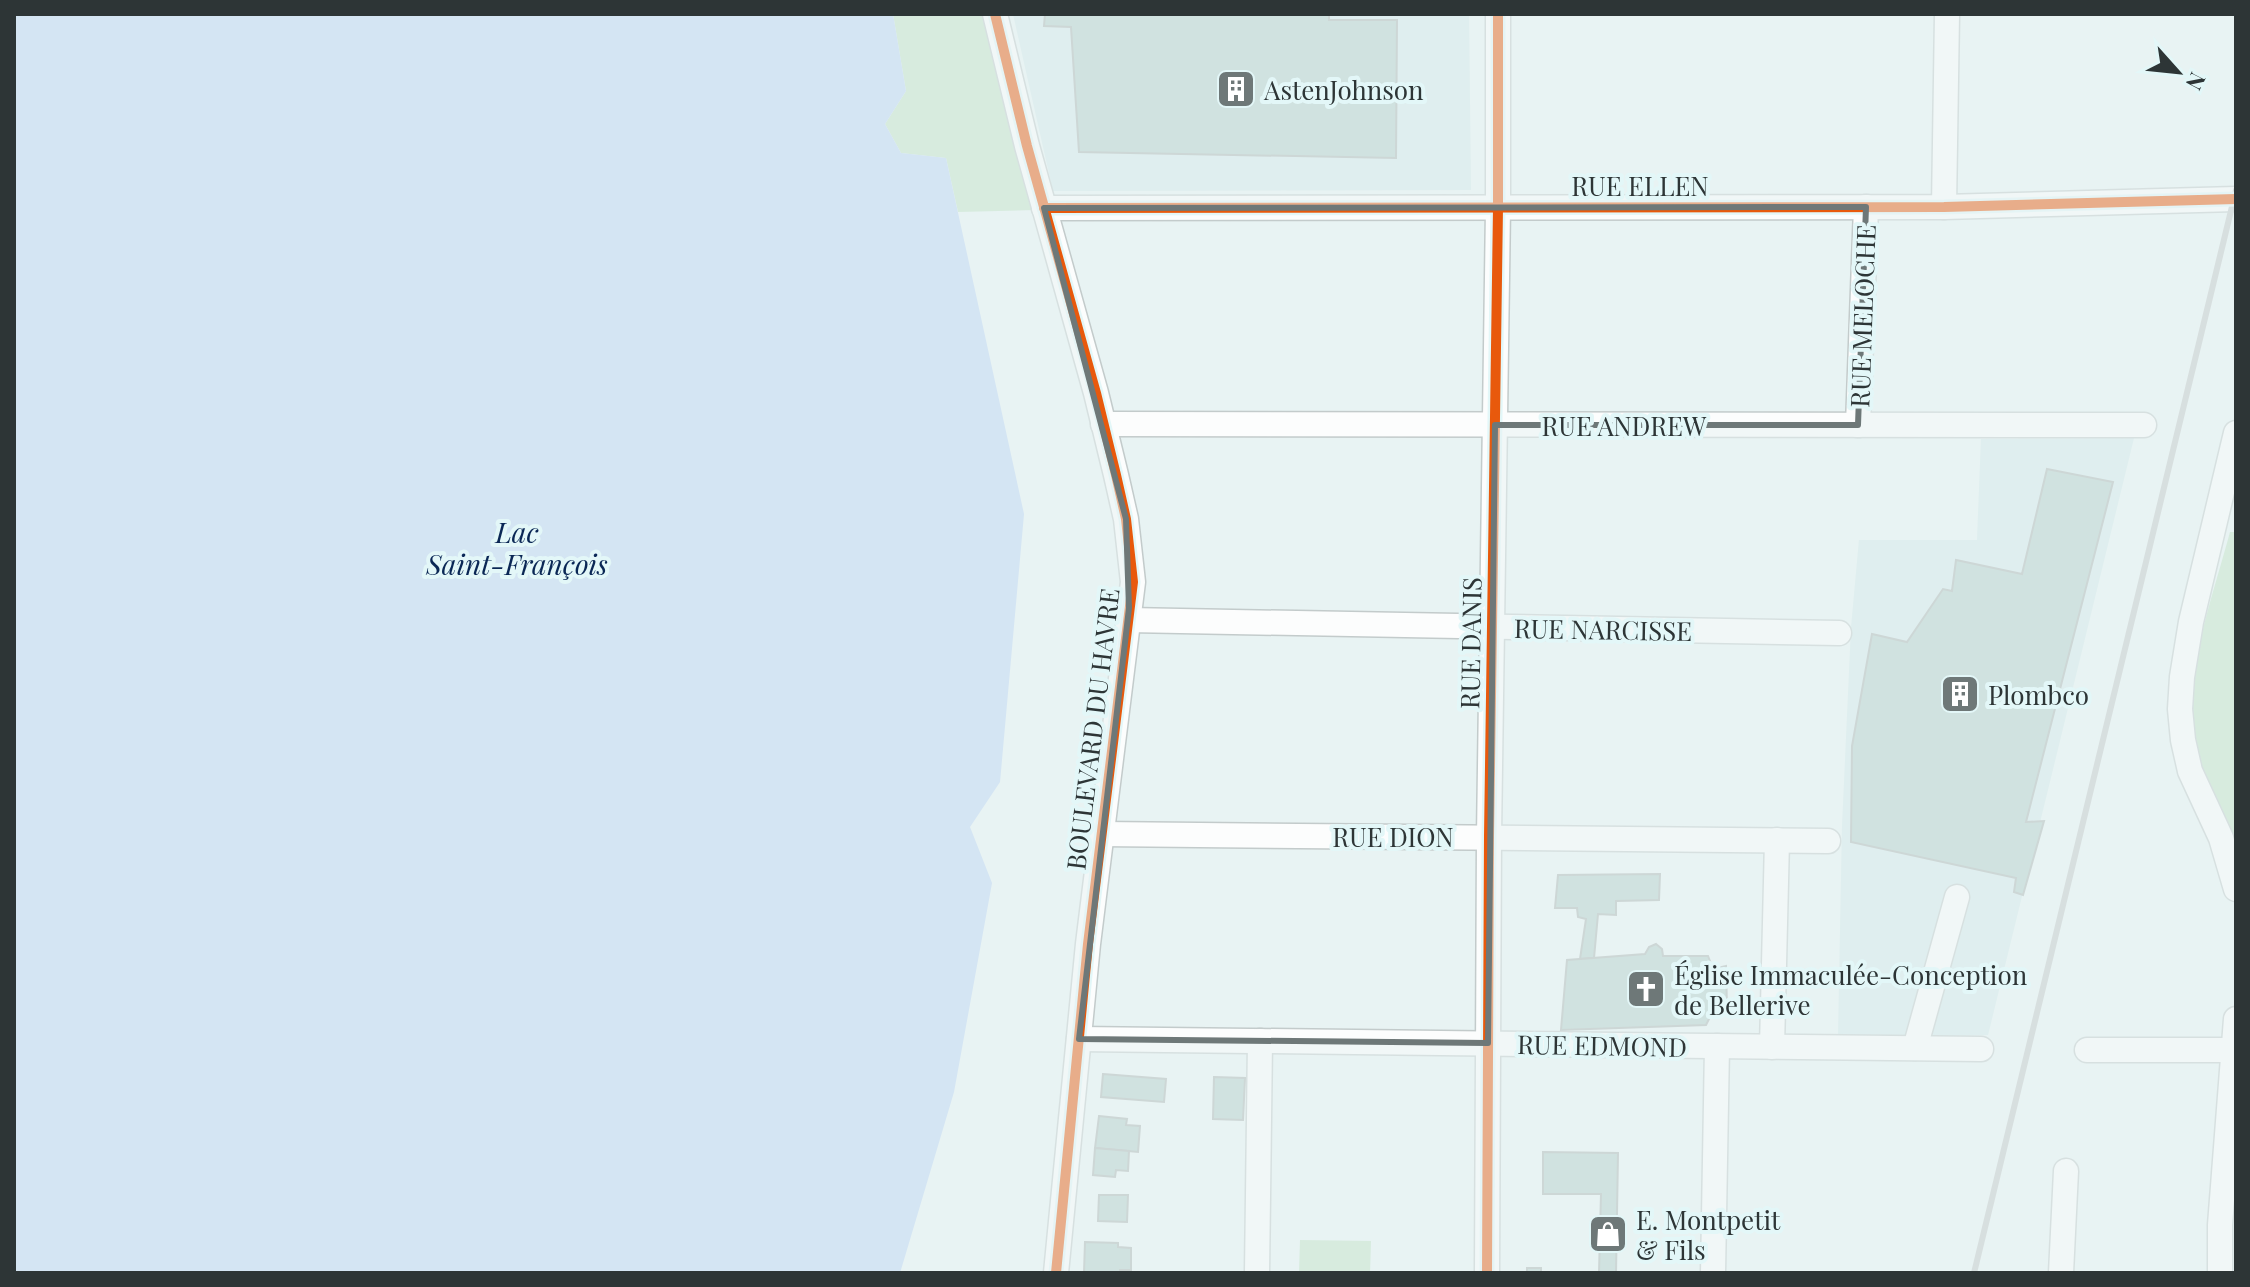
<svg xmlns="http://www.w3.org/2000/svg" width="2250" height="1287" viewBox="0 0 2250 1287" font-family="'Playfair Display',serif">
  <rect width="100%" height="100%" fill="#e8f3f3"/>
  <g fill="#d4e9ea">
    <polygon points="1013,14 1469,14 1471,190 1053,191"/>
    <polygon points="2134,438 1988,1035 1838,1038 1842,827 1851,628 1859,540 1977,540 1981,439"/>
  </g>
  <g fill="#c3e3c6">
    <polygon points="893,14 986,14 1035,210 958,212 946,158 901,153 885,124 906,91"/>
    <path d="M 2230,532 L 2236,532 L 2236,838 L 2221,838 C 2212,815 2202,791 2195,768 C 2176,696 2211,603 2230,532 Z"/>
    <polygon points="1300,1240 1371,1241 1370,1273 1299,1273"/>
  </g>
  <polygon fill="#bcd4f4" points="14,14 893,14 906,91 885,124 901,153 946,158 1024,514 1000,782 970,827 992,883 954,1092 900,1273 14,1273"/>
  <g fill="#b3cfc9" stroke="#aeb5b4" stroke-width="2">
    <polygon points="1045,14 1329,14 1329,20 1397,20 1396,158 1079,152 1071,27 1044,26"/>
    <polygon points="2047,469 2113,482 2026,822 2044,821 2023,895 2014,892 2016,878 1851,842 1852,746 1872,634 1907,642 1943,589 1952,591 1956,560 2022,574"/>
    <polygon points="1660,874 1659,900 1616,901 1616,915 1598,914 1594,958 1580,959 1586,919 1578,917 1577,908 1555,908 1558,875"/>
    <polygon points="1656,944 1662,949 1663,956 1708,956 1713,969 1726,966 1727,1008 1713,1011 1706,1025 1561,1030 1567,960 1645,954 1649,947"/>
    <polygon points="1103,1074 1166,1079 1164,1102 1101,1097"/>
    <polygon points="1214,1077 1245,1078 1243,1120 1213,1119"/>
    <polygon points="1099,1116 1127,1119 1126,1125 1140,1126 1138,1152 1095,1148"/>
    <polygon points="1095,1148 1129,1151 1128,1171 1116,1170 1115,1177 1093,1175"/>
    <polygon points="1543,1152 1618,1153 1616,1273 1599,1273 1601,1194 1543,1194"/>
    <polygon points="1099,1195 1128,1195 1127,1222 1098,1221"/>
    <polygon points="1085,1242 1118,1243 1118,1247 1131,1248 1131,1270 1120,1270 1120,1273 1084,1273"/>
    <rect x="1527" y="1268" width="14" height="5"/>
  </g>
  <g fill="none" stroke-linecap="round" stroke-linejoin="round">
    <defs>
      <g id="minor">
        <polyline points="995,14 1027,146 1096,393 1116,475 1126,519 1133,582 1088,944 1056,1273"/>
        <polyline points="1944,207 1947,14"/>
        <polyline points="1044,208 1944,207 2236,199"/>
        <polyline points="1103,424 2144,425"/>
        <polyline points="1858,425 1866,207"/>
        <polyline points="2236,433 2191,622 2182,677 2180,709 2183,740 2190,771 2221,838 2236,889"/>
        <polyline points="1128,620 1839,633"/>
        <polyline points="1101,834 1828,841"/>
        <polyline points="1079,1039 1981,1049"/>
        <polyline points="1772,1047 1777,840"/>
        <polyline points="1915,1048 1957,897"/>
        <polyline points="2087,1050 2236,1050"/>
        <polyline points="1257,1273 1260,1041"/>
        <polyline points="1487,1273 1489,836 1498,208 1498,14"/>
        <polyline points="1713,1273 1717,1046"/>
        <polyline points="2061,1273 2066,1171"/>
        <polyline points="2220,1273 2220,1225 2236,1019"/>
      </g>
    </defs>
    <use href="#minor" stroke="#c3cbcb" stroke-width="27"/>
    <use href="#minor" stroke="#fcfdfd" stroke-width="24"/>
    <polyline stroke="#c4c7c7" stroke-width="6" points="1974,1273 2236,190"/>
    <defs>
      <g id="cycleway">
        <polyline points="995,14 1027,146 1096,393 1116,475 1126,519 1133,582 1088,944 1056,1273"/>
        <polyline points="1044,208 1944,207 2236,199"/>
        <polyline points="1487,1273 1489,836 1498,208 1498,14"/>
      </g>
    </defs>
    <use href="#cycleway" stroke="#e3f7f8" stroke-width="15"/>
    <use href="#cycleway" stroke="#e8590c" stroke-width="10"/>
  </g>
  <path d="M0 0H2250V1287H0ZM 1866,207 L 1858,425 L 1495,425 L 1488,1043 L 1079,1039 L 1129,608 L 1126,519 L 1044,208 Z" fill="#e8f3f3" fill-opacity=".55" fill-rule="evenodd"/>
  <path fill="none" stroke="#6e7878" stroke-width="6" stroke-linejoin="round" d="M 1866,207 L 1858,425 L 1495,425 L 1488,1043 L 1079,1039 L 1129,608 L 1126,519 L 1044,208 Z"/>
  <defs>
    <symbol id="building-square" viewBox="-11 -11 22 22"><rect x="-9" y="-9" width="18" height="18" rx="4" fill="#6e7878" stroke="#e3f7f8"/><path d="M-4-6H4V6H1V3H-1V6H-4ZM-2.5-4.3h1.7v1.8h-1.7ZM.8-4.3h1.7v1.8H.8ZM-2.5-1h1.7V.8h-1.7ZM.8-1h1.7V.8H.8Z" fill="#fff"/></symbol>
    <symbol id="church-square" viewBox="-11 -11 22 22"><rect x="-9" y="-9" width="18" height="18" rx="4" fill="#6e7878" stroke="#e3f7f8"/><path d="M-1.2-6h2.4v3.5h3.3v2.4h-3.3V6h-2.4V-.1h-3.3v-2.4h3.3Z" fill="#fff"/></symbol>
    <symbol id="shop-square" viewBox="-11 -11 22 22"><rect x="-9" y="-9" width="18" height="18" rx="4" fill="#6e7878" stroke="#e3f7f8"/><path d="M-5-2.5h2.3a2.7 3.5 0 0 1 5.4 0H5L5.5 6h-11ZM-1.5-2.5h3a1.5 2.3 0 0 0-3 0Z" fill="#fff"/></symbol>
  </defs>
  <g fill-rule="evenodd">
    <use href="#building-square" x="1214" y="67" width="44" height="44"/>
    <use href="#building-square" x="1938" y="672" width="44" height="44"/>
    <use href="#church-square" x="1624" y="967" width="44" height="44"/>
    <use href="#shop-square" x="1586" y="1212" width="44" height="44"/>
  </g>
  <g text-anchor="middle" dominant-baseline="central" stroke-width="8" stroke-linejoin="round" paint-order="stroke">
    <g font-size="26" fill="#2d3536" stroke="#e3f7f8" text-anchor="start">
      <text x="1264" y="89">AstenJohnson</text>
      <text x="1988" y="694">Plombco</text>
      <text x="1674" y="974">Église Immaculée-Conception<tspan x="1674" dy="30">de Bellerive</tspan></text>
      <text x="1636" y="1219">E. Montpetit<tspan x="1636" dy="30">&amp; Fils</tspan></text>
    </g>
    <g font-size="26" fill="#2d3536" stroke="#e3f7f8">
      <text x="1640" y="185">RUE ELLEN</text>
      <text transform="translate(1862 316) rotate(-88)">RUE MELOCHE</text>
      <text x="1624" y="425">RUE ANDREW</text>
      <text transform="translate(1603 629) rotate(1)">RUE NARCISSE</text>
      <text transform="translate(1470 643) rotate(-89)">RUE DANIS</text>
      <text transform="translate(1092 729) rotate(-83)">BOULEVARD DU HAVRE</text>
      <text x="1393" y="836">RUE DION</text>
      <text transform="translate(1602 1045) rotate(1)">RUE EDMOND</text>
    </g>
    <g font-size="28" font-style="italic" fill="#0a2755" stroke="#e3f7f8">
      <text x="517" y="531">Lac<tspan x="517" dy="32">Saint-François</tspan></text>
    </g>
  </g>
  <rect width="2250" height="1287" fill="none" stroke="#2d3536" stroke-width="32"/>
  <g transform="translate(2178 72) rotate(117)" stroke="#e3f7f8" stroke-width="6" paint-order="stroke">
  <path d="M0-6L14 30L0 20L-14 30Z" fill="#2d3536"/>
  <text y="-12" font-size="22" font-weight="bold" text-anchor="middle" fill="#2d3536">N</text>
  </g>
</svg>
